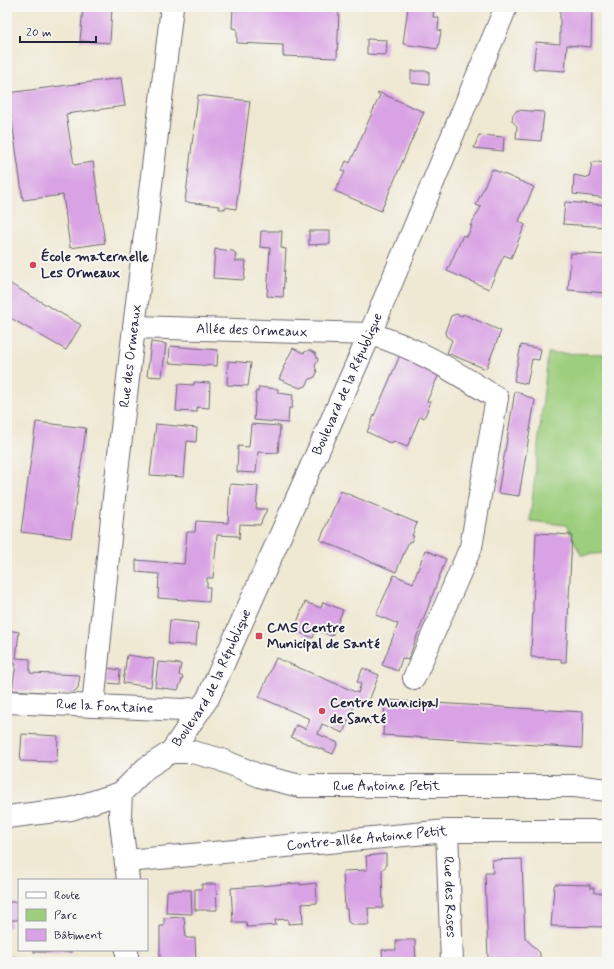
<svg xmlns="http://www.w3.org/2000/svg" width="614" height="969" viewBox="0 0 614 969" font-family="Mynerve,sans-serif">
  <rect width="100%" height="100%" fill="#f6f6f2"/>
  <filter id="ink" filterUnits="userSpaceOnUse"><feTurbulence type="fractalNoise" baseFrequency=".025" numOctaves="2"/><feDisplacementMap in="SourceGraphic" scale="8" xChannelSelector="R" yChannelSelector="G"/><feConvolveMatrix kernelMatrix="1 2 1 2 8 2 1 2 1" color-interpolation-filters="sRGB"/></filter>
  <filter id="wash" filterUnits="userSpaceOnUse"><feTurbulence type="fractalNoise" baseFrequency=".012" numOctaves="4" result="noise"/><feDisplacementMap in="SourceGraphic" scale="16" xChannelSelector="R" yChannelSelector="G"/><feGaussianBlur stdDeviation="0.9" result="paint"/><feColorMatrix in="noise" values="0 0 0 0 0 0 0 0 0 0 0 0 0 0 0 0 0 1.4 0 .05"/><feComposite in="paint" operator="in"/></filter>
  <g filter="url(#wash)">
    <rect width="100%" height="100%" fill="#efe8d2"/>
    <polygon fill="#9cce7d" stroke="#5f785c" points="548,353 607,354 607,553 581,555 566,525 530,521"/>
    <g id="blocks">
      <g fill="#d9a2e4">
        <polygon points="83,7 112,7 110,43 80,41"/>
        <polygon points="233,7 288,7 288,10 339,11 337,58 283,56 283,45 237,43 237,29 232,28"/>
        <polygon points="408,7 434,8 433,17 439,18 438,30 441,31 438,49 403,44"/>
        <polygon points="560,7 592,7 591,47 567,45 565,71 533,69 536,42 560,44"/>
        <polygon points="367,39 387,40 386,55 367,54"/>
        <polygon points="411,71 429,71 429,85 411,83"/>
        <polygon points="121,78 125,106 66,114 74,165 93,162 105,243 70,248 63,195 23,200 8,93"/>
        <polygon points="378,92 424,112 381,211 335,191 345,172 342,171 346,161 350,163 380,95 377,93"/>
        <polygon points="198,95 250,101 236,209 225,207 225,209 219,209 219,206 185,202"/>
        <polygon points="517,110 544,112 541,141 516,139 517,126 512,121 513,114 516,112"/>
        <polygon points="479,135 504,137 503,151 474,148"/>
        <polygon points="599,161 607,163 607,198 573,194 574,175 589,178 592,163"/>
        <polygon points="492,169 534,187 519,221 525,225 511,258 504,255 489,289 447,271 463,235 467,237 472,226 470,226 481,207 476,205"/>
        <polygon points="565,202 607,205 607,227 563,224"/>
        <polygon points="261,231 282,231 281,248 286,249 283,297 267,296 270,248 260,247"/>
        <polygon points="309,231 330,231 330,244 309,245"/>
        <polygon points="215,249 233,251 236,254 235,261 246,261 244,280 213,278"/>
        <polygon points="571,253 607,255 607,293 568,290"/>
        <polygon points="7,282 81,325 66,350 7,316"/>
        <polygon points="456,314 462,316 463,314 501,331 486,369 447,353 452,340 446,336 445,332 451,316"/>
        <polygon points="151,342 166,344 162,377 147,376"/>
        <polygon points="521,345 541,349 539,360 532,359 527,384 514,381"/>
        <polygon points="170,346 218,350 217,366 169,363"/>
        <polygon points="293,348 303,353 309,350 315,353 318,360 315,366 317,372 315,377 310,379 306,386 300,388 279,379 284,368 283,368"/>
        <polygon points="401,353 441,370 427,401 431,402 424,418 420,416 407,447 393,441 392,444 367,432"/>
        <polygon points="228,361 251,363 248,386 227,385"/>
        <polygon points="194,382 210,383 209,408 197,407 197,412 176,411 178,384 194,385"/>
        <polygon points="259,387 278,389 278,393 293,395 292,408 289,408 288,423 254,420 256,391 258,392"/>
        <polygon points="515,391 535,400 519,496 498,493"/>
        <polygon points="36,422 86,428 71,538 21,532"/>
        <polygon points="156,424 197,428 196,442 187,441 184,477 150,475"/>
        <polygon points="251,424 280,426 278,453 258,452 256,473 237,472 238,446 249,447"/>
        <polygon points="230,484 258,486 256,509 267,509 260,525 240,524 239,540 238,536 217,535 213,578 207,578 207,587 210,587 209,602 158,598 159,574 136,572 136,560 184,564 187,532 195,532 196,521 228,523"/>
        <polygon points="341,491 417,523 412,536 414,536 411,542 409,541 396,572 320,540"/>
        <polygon points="536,533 572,535 566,662 561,662 561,659 531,657"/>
        <polygon points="425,550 446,559 408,660 402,658 398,671 382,665 398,624 376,615 394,575 413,583"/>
        <polygon points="305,602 321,608 323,602 343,610 332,636 316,630 313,638 294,630"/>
        <polygon points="170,620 198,623 196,645 168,644"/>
        <polygon points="7,630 19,632 16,658 30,659 30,673 80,675 78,688 71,694 12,690 16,664 7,663"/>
        <polygon points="127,655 154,659 151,687 123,683"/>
        <polygon points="276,658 358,693 361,684 357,682 363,668 379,675 368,703 357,699 343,733 322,724 318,734 338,743 333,754 291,737 296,725 306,729 310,719 259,697"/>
        <polygon points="158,662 181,664 179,675 183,677 178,690 155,687"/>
        <polygon points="107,668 120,670 119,684 106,683"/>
        <polygon points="385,700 583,712 582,748 383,735"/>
        <polygon points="22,734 58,736 57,762 20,761"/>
        <polygon points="386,854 386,866 382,870 383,908 368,908 369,925 353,925 348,922 347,909 345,909 343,871 367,870 366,856"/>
        <polygon points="522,859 525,938 540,953 540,962 488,960 485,873 493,873 492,860"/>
        <polygon points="604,882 607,882 607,927 551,926 554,887 555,884 590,885 590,888 594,888 594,893 603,893"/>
        <polygon points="300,883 300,885 316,883 317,903 302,904 303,923 288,924 288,919 275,920 276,925 247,927 246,922 233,922 231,888"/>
        <polygon points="202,884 216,884 217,910 195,910 195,889 202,889"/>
        <polygon points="179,890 191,890 192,914 166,913 167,891"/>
        <polygon points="7,902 19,902 19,920 11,920 11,927 7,927"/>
        <polygon points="184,917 186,938 195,938 196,962 160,962 160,926 164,926 164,918"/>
        <polygon points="396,940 415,940 416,962 383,962 382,950 396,950"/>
        <rect x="34" y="950" width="37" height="2"/>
        <rect x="7" y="957" width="9" height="5"/>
      </g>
    </g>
  </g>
  <g filter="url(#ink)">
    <use href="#blocks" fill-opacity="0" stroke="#6a6770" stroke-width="1"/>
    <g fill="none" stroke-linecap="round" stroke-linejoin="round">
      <defs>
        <g id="minor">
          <path id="s1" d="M 134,327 L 370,334 C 417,347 456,373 497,398 L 471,547 L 414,678"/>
          <path id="s2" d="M 7,702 L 183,710 L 202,708"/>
          <path id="s3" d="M 93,706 L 115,488 L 172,7"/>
          <path id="s4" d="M 171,752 L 208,698 L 370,334 L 506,7"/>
          <polyline points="121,793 120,815 128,880"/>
          <path id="s5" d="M 447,831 L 452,962"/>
          <path id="s6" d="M 127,861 L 447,831 L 607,831"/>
          <polyline points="127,962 127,950"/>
        </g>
        <g id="major">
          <path id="s7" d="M 7,817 L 71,809 L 121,793 L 146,768 L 171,752 L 192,752 L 219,759 L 260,776 L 300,786 L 575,786 L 607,790"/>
        </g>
      </defs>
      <use href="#minor" stroke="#6a6770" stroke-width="24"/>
      <use href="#major" stroke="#6a6770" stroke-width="24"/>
      <use href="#minor" stroke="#fff" stroke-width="22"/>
      <use href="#major" stroke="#fff" stroke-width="22"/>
    </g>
  </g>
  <g fill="#d1495b" stroke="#f6f6f2" stroke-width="1.5">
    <circle cx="33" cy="265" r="4"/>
    <rect x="255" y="632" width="8" height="8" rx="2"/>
    <circle cx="322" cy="711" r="4"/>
  </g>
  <g text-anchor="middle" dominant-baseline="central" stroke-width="4" stroke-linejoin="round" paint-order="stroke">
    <g font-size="14" font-weight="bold" fill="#22223b" stroke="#f6f6f2" text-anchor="start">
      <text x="41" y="257">École maternelle<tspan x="41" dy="16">Les Ormeaux</tspan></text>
      <text x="267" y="628">CMS Centre<tspan x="267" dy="16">Municipal de Santé</tspan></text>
      <text x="330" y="703">Centre Municipal<tspan x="330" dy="16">de Santé</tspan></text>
    </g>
    <g font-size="14" fill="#22223b" stroke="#f6f6f2">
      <text stroke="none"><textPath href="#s1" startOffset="118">Allée des Ormeaux</textPath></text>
      <text stroke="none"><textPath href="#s3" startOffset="352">Rue des Ormeaux</textPath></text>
      <text stroke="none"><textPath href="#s4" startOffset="409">Boulevard de la République</textPath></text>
      <text stroke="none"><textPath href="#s4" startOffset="85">Boulevard de la République</textPath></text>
      <text stroke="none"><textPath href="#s2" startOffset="98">Rue la Fontaine</textPath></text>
      <text stroke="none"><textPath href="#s7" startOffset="403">Rue Antoine Petit</textPath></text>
      <text stroke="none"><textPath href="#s6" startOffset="241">Contre-allée Antoine Petit</textPath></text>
      <text stroke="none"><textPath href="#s5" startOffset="66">Rue des Roses</textPath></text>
    </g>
  </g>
  <rect width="614" height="969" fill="none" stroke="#f6f6f2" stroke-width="24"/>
  <rect x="18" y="879" width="130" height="72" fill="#f6f6f2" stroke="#a1a1a9"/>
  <rect x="26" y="892" width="20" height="6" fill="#ffffff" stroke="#a1a1a9"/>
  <text x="54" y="899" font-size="12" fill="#22223b">Route</text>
  <rect x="26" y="909" width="20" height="12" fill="#9cce7d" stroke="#a1a1a9"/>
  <text x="54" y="919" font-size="12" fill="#22223b">Parc</text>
  <rect x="26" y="929" width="20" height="12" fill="#d9a2e4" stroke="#a1a1a9"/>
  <text x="54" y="939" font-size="12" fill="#22223b">Bâtiment</text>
  <path d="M20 36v6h76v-6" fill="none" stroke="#22223b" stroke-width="2"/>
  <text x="26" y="36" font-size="12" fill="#22223b" stroke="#f6f6f2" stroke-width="3" paint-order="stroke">20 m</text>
</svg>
